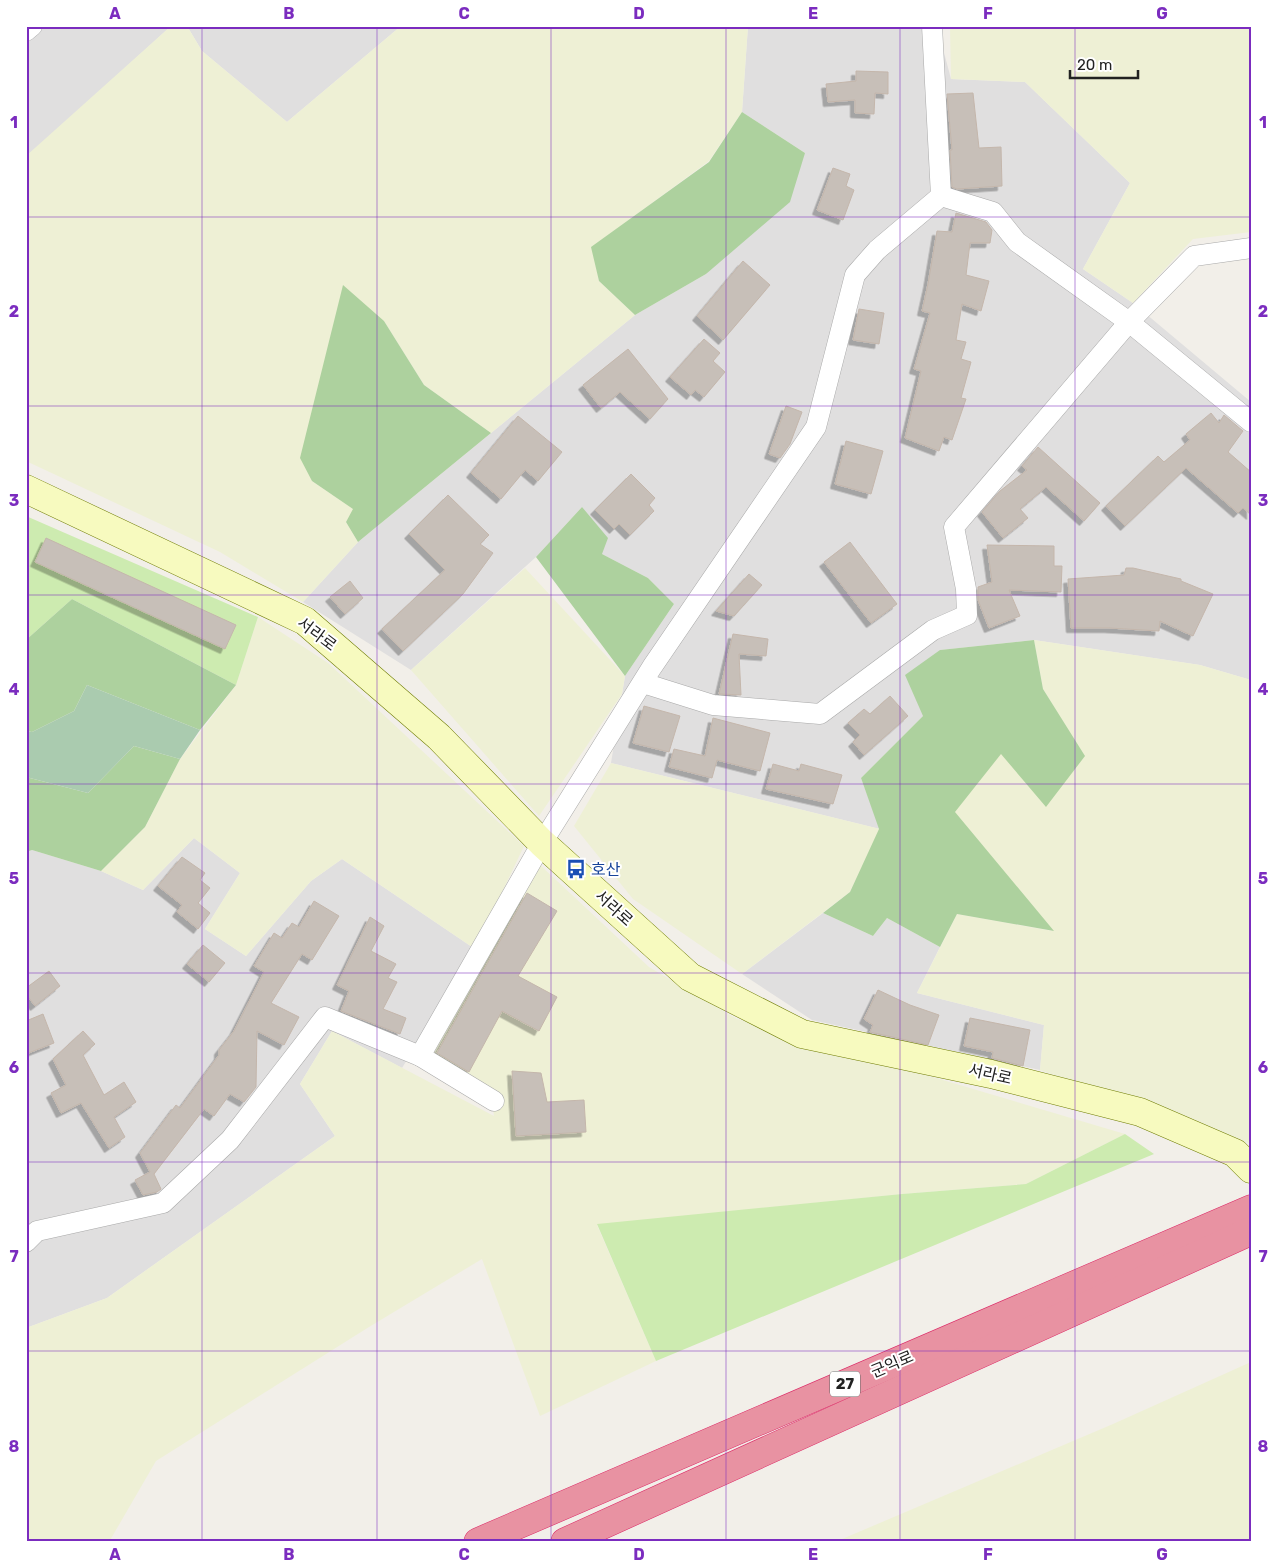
<svg xmlns="http://www.w3.org/2000/svg" width="1277" height="1568" viewBox="0 0 1277 1568" font-family="Rubik,'Noto Sans KR',sans-serif">
  <defs>
    <filter id="shadow"><feDropShadow dx="-4.5" dy="4.5" stdDeviation="0" flood-color="#0004"/></filter>
  </defs>
  <rect width="100%" height="100%" fill="#f2efe9"/>
  <g fill="#e0dfdf">
    <polygon points="26,26 171,26 27,157"/>
    <polygon points="187,26 401,26 287,122 202,51"/>
    <polygon points="748,26 937,26 951,79 1025,82 1130,183 1083,269 1133,303 1251,402 1251,680 1200,665 1034,640 940,650 923,716 861,778 880,829 611,763 625,676 674,604 648,578 602,554 582,507 536,557 411,670 303,602 358,542 635,315 706,274 805,153 742,112"/>
    <polygon points="194,838 240,873 205,929 246,956 311,881 342,859 475,949 402,1068 332,1031 300,1084 335,1136 107,1298 26,1328 26,851 32,850 101,871 143,890"/>
    <polygon points="823,913 873,936 887,918 940,947 917,993 1044,1025 1040,1070 812,1020 742,974"/>
  </g>
  <g fill="#eef0d5">
    <polygon points="171,26 187,26 202,51 287,122 401,26 748,26 742,112 709,161 592,247 599,281 635,315 491,433 424,385 384,321 312,481 354,509 346,522 358,542 303,602 220,552 26,461 26,156"/>
    <polygon points="950,26 1251,26 1251,232 1193,239 1133,303 1083,269 1130,183 1025,82 951,79"/>
    <polygon points="525,568 625,676 622,694 539,816 411,670"/>
    <polygon points="258,617 328,663 524,846 475,949 342,859 311,881 246,956 205,929 240,873 194,838 143,890 101,871 145,827 180,759 236,685"/>
    <polygon points="1034,640 1200,665 1251,680 1251,980 1248,991 1251,996 1251,1144 1040,1070 1044,1025 917,993 957,914 1053,931 954,812 1001,753 1084,756 1043,689"/>
    <polygon points="611,763 880,829 850,892 742,974 633,899 574,826"/>
    <polygon points="540,865 649,967 737,1019 1125,1134 1026,1184 902,1194 597,1225 656,1361 540,1416 482,1259 369,1327 156,1461 109,1542 26,1542 26,1328 107,1298 335,1136 300,1084 332,1031 494,1116 490,1088 428,1056"/>
    <polygon points="1251,1362 1251,1542 835,1542 1113,1424"/>
  </g>
  <g fill="#cdebb0">
    <polygon points="26,516 258,617 236,685 72,599 26,640"/>
    <polygon points="1125,1134 1154,1154 656,1361 597,1224 902,1194 1026,1184"/>
  </g>
  <g fill="#add19e">
    <polygon points="742,112 805,153 790,202 706,274 635,315 599,281 591,247 709,162"/>
    <polygon points="343,285 384,321 424,385 491,433 358,542 346,522 353,509 312,481 300,458"/>
    <polygon points="582,507 608,538 602,554 648,578 674,604 625,676 536,557"/>
    <polygon points="72,599 236,685 200,730 87,685 74,711 32,732 26,731 26,640"/>
    <polygon points="1034,640 1043,689 1085,756 1046,807 1001,754 955,812 1054,931 957,914 940,947 887,918 873,936 823,913 850,892 879,829 861,778 923,716 905,675 940,650"/>
    <polygon points="134,746 180,759 145,827 101,871 32,850 26,852 26,777 88,793"/>
  </g>
  <polygon fill="#aacbaf" points="87,685 200,730 180,759 134,746 88,793 26,777 26,731 32,732 74,711"/>
  <g fill="#c7bfb8" stroke="#c4b6ab" filter="url(#shadow)">
    <polygon points="856,71 888,72 888,94 875,93 874,114 855,113 855,100 828,102 826,84 856,81"/>
    <polygon points="973,93 979,148 1001,147 1002,186 957,189 952,187 950,150 952,150 947,94"/>
    <polygon points="833,168 850,174 846,186 854,190 843,220 817,210"/>
    <polygon points="956,213 986,222 992,230 990,243 970,243 966,275 989,281 981,311 962,304 956,340 966,342 961,359 971,362 961,398 966,399 952,440 944,437 939,451 905,438 921,371 914,369 930,313 922,311 928,284 937,231 952,232"/>
    <polygon points="743,261 770,285 723,340 697,316"/>
    <polygon points="859,309 884,313 879,344 853,340"/>
    <polygon points="704,339 720,353 713,361 725,372 704,397 695,390 691,395 670,377"/>
    <polygon points="628,349 668,399 650,419 620,392 601,408 583,385"/>
    <polygon points="786,406 802,412 790,444 780,458 769,454"/>
    <polygon points="1211,413 1219,423 1224,415 1243,431 1228,452 1251,472 1251,515 1243,508 1238,513 1186,468 1125,526 1106,506 1158,456 1164,462 1190,440 1186,434"/>
    <polygon points="518,416 562,452 538,481 525,470 501,499 471,473"/>
    <polygon points="846,441 883,451 871,494 835,484"/>
    <polygon points="1038,447 1100,503 1084,521 1046,487 1020,509 1028,518 1003,538 982,512 1000,491 1027,470 1022,466"/>
    <polygon points="631,474 655,498 649,505 654,511 630,535 619,524 614,529 595,510"/>
    <polygon points="448,495 489,535 480,544 493,553 463,594 403,651 382,629 445,570 409,534"/>
    <polygon points="46,538 236,625 225,649 35,562"/>
    <polygon points="850,542 897,604 871,623 824,562"/>
    <polygon points="987,545 1054,546 1054,566 1062,566 1061,592 1009,590 1020,616 989,628 978,600 978,587 992,582"/>
    <polygon points="1126,568 1133,568 1181,579 1181,581 1213,594 1193,636 1160,621 1159,631 1109,628 1071,628 1068,579 1124,575"/>
    <polygon points="749,574 762,585 734,616 716,611"/>
    <polygon points="350,581 363,598 345,614 330,597"/>
    <polygon points="733,634 768,639 766,656 739,654 741,695 719,694"/>
    <polygon points="890,696 908,716 864,755 853,742 860,735 848,723 864,709 870,714"/>
    <polygon points="644,706 680,716 669,752 633,743"/>
    <polygon points="713,718 770,733 760,771 717,760 712,778 669,767 674,749 705,756"/>
    <polygon points="773,764 799,771 801,764 842,775 833,804 766,789"/>
    <polygon points="182,857 205,873 200,880 210,888 198,903 210,913 198,929 177,912 182,905 158,886"/>
    <polygon points="527,893 557,911 518,976 557,997 539,1031 502,1011 469,1072 437,1053"/>
    <polygon points="314,901 339,916 312,960 302,954 271,1003 299,1017 284,1045 257,1031 256,1087 244,1102 230,1094 214,1116 204,1109 154,1174 161,1189 157,1192 143,1195 135,1180 150,1172 140,1153 176,1105 180,1108 219,1055 219,1050 234,1031 264,972 254,966 274,933 282,938 292,923 299,927"/>
    <polygon points="370,917 384,926 371,951 396,964 388,978 397,982 383,1009 406,1018 400,1034 341,1011 349,991 337,985"/>
    <polygon points="203,945 225,963 209,982 187,964"/>
    <polygon points="49,971 60,986 35,1006 26,994 26,988"/>
    <polygon points="878,990 910,1005 939,1015 928,1045 870,1032 873,1025 864,1019"/>
    <polygon points="43,1014 54,1043 26,1054 26,1021"/>
    <polygon points="970,1018 1030,1030 1023,1066 992,1058 993,1052 964,1046"/>
    <polygon points="83,1031 95,1044 83,1055 104,1095 124,1082 136,1102 114,1117 125,1137 109,1148 81,1103 61,1113 51,1093 66,1085 53,1059"/>
    <polygon points="512,1071 541,1073 547,1102 584,1100 586,1132 516,1136"/>
  </g>
  <g fill="none" stroke-linecap="round" stroke-linejoin="round">
    <defs>
      <g id="street">
        <polyline points="26,31 32,26"/>
        <polyline points="941,196 993,212 1017,242 1129,322 1251,422"/>
        <polyline points="643,683 713,705 820,714 933,630 967,615 966,589 954,527 1129,322 1194,256 1251,248"/>
        <polyline points="420,1056 542,843 652,667 816,427 855,275 877,250 941,196 932,26"/>
        <polyline points="26,1242 37,1231 163,1203 230,1140 325,1017 420,1056 494,1101"/>
      </g>
      <polyline id="secondary" points="26,489 305,621 439,737 542,843 690,977 802,1034 991,1074 1140,1112 1235,1153 1251,1169"/>
      <g id="highway">
        <polyline points="478,1542 1251,1209"/>
        <polyline points="565,1542 1251,1231"/>
      </g>
    </defs>
    <use href="#street" stroke="#a9a9a9" stroke-width="21"/>
    <use href="#secondary" stroke="#707d05" stroke-width="29"/>
    <use href="#highway" stroke="#dc2a67" stroke-width="29"/>
    <use href="#street" stroke="#fff" stroke-width="20"/>
    <use href="#secondary" stroke="#f7fabf" stroke-width="28"/>
    <use href="#highway" stroke="#e892a2" stroke-width="28"/>
  </g>
  <path fill="none" stroke="#7b2cbf" stroke-width="1" stroke-opacity="0.55" d="M 202,26 L 202,1542M 377,26 L 377,1542M 551,26 L 551,1542M 726,26 L 726,1542M 900,26 L 900,1542M 1075,26 L 1075,1542M 26,217 L 1251,217M 26,406 L 1251,406M 26,595 L 1251,595M 26,784 L 1251,784M 26,973 L 1251,973M 26,1162 L 1251,1162M 26,1351 L 1251,1351"/>
  <defs>
    <symbol id="bus-bare" viewBox="-9 -9 18 18"><path d="M-5-6H5V4H4V6H2V4H-2V6H-4V4H-5ZM-3.5-4V0h7V-4ZM-3.5 1.2v1.5H-2V1.2ZM2 1.2v1.5H3.5V1.2Z" fill="#1a4fb4" stroke="#fff" stroke-width="2.5" paint-order="stroke"/></symbol>
  </defs>
  <g fill-rule="evenodd">
    <use href="#bus-bare" x="562" y="855" width="28" height="28"/>
  </g>
  <g text-anchor="middle" dominant-baseline="central" stroke-width="4" stroke-linejoin="round" paint-order="stroke">
    <rect fill="#fff" stroke="#646464" stroke-width="1" x="830" y="1371.5" width="30" height="25" rx="4"/>
    <g font-size="15" font-weight="bold" fill="#222">
      <text x="845" y="1384">27</text>
    </g>
    <g font-size="16" fill="#222" stroke="#fff">
      <text transform="translate(317 634) rotate(37)">서라로</text>
      <text transform="translate(614 908) rotate(42)">서라로</text>
      <text transform="translate(990 1074) rotate(13)">서라로</text>
      <text transform="translate(892 1364) rotate(-23)">군익로</text>
    </g>
    <g font-size="16" fill="#164399" stroke="#fff" text-anchor="start">
      <text x="591" y="869">호산</text>
    </g>
  </g>
  <rect width="1277" height="1568" fill="none" stroke="#ffffff" stroke-width="55"/>
  <path d="M1070 70v8h68v-8" fill="none" stroke="#222222" stroke-width="2.5"/>
  <text x="1077" y="70" font-size="15" fill="#222222" stroke="#ffffff" stroke-width="4" paint-order="stroke">20 m</text>
  <rect x="28" y="28" width="1222" height="1512" fill="none" stroke="#7b2cbf" stroke-width="2"/>
  <g font-size="16" text-anchor="middle" font-weight="bold" fill="#7b2cbf">
    <text x="115" y="19">A</text>
    <text x="289" y="19">B</text>
    <text x="464" y="19">C</text>
    <text x="639" y="19">D</text>
    <text x="813" y="19">E</text>
    <text x="988" y="19">F</text>
    <text x="1162" y="19">G</text>
    <text x="14" y="128">1</text>
    <text x="1263" y="128">1</text>
    <text x="14" y="317">2</text>
    <text x="1263" y="317">2</text>
    <text x="14" y="506">3</text>
    <text x="1263" y="506">3</text>
    <text x="14" y="695">4</text>
    <text x="1263" y="695">4</text>
    <text x="14" y="884">5</text>
    <text x="1263" y="884">5</text>
    <text x="14" y="1073">6</text>
    <text x="1263" y="1073">6</text>
    <text x="14" y="1262">7</text>
    <text x="1263" y="1262">7</text>
    <text x="14" y="1452">8</text>
    <text x="1263" y="1452">8</text>
    <text x="115" y="1560">A</text>
    <text x="289" y="1560">B</text>
    <text x="464" y="1560">C</text>
    <text x="639" y="1560">D</text>
    <text x="813" y="1560">E</text>
    <text x="988" y="1560">F</text>
    <text x="1162" y="1560">G</text>
  </g>
</svg>
